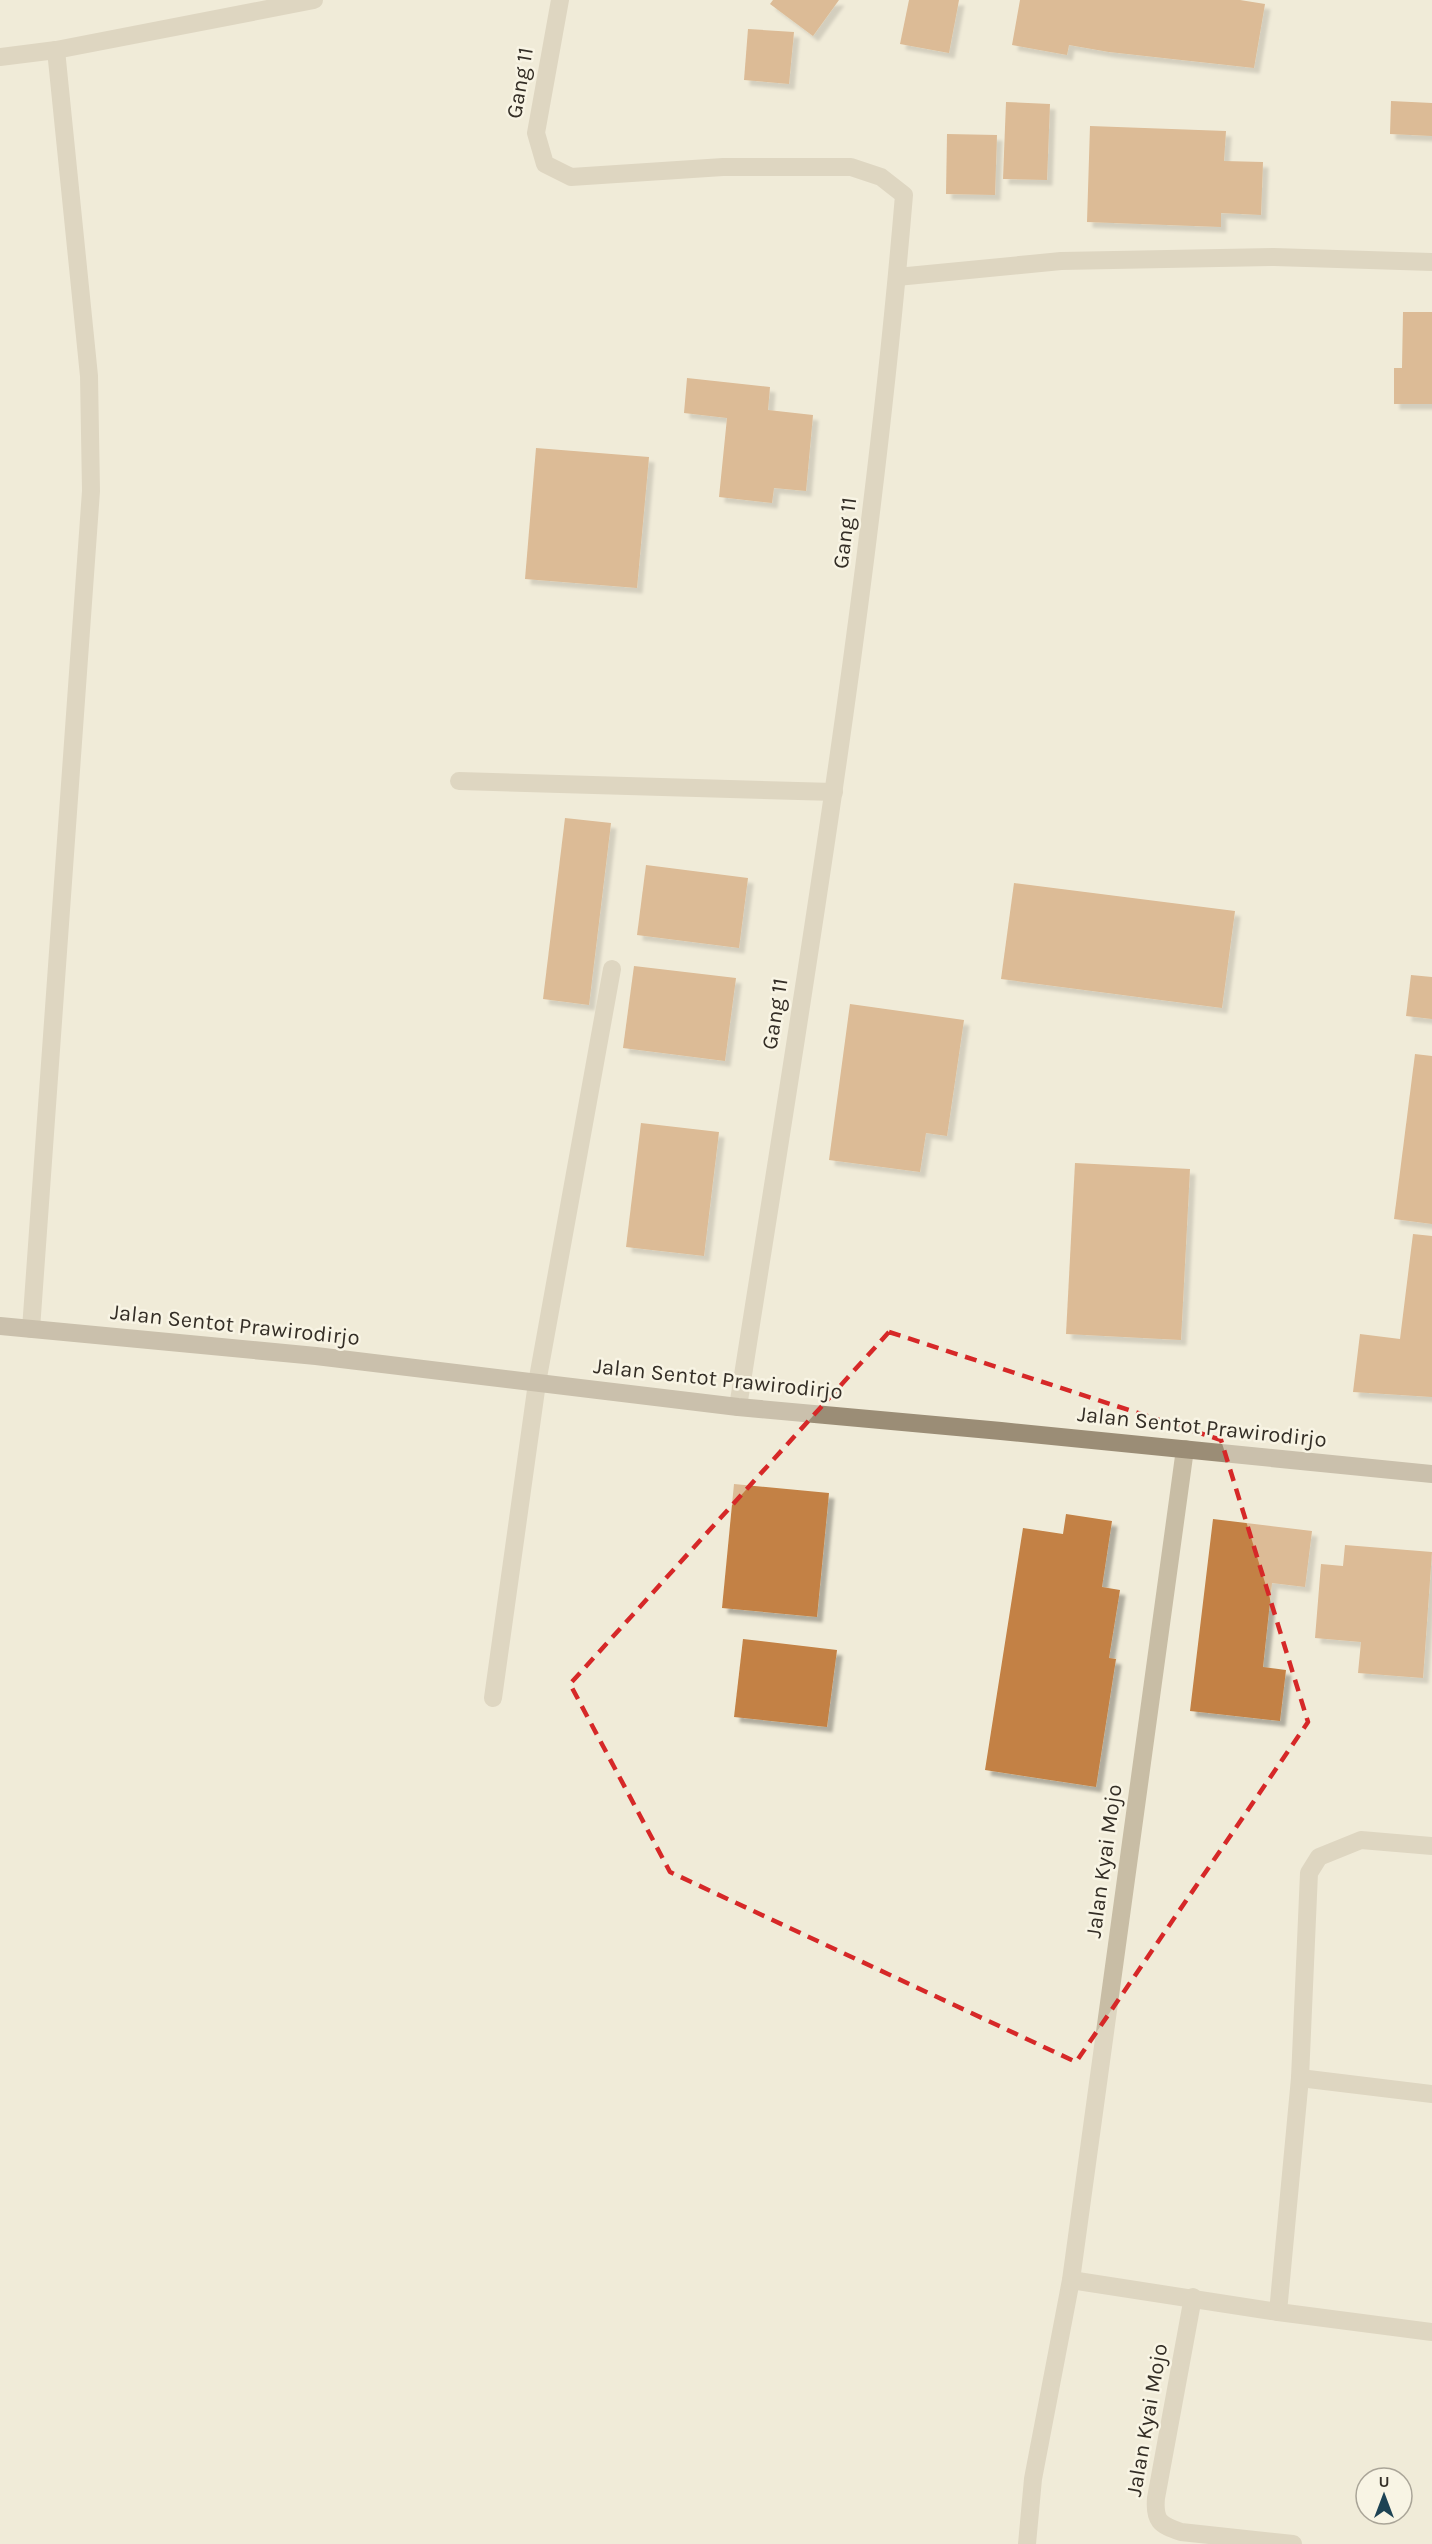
<svg xmlns="http://www.w3.org/2000/svg" width="1432" height="2544" viewBox="0 0 1432 2544" font-family="Karla,sans-serif">
  <defs>
    <filter id="shadow"><feDropShadow dx="5.5" dy="5.5" stdDeviation="1.5" flood-color="#0004"/></filter>
  </defs>
  <rect width="100%" height="100%" fill="#f0ebd8"/>
  <g fill="#c38144" filter="url(#shadow)">
    <polygon points="773,0 839,0 813,36 770,4"/>
    <polygon points="909,0 959,0 949,53 900,44"/>
    <polygon points="1020,0 1240,0 1265,4 1254,68 1109,52 1069,45 1067,55 1012,45"/>
    <polygon points="748,29 794,32 789,84 744,80"/>
    <polygon points="1391,101 1432,103 1432,136 1390,134"/>
    <polygon points="1006,102 1050,104 1047,180 1003,179"/>
    <polygon points="1090,126 1226,131 1224,161 1263,162 1261,215 1221,213 1221,227 1087,222"/>
    <polygon points="947,134 997,135 995,195 946,194"/>
    <polygon points="1403,312 1432,312 1432,404 1394,404 1394,368 1402,368"/>
    <polygon points="687,378 770,387 768,410 813,415 806,491 774,488 772,503 719,497 727,418 684,413"/>
    <polygon points="536,448 649,457 637,588 525,579"/>
    <polygon points="565,818 611,823 589,1005 543,999"/>
    <polygon points="646,865 748,878 739,948 637,935"/>
    <polygon points="1014,883 1235,911 1222,1008 1001,979"/>
    <polygon points="634,966 736,978 725,1061 623,1048"/>
    <polygon points="1411,975 1432,977 1432,1019 1406,1016"/>
    <polygon points="850,1004 964,1020 947,1136 926,1133 920,1172 829,1160"/>
    <polygon points="1415,1054 1432,1056 1432,1224 1394,1219"/>
    <polygon points="641,1123 719,1132 704,1256 626,1247"/>
    <polygon points="1075,1163 1190,1169 1181,1340 1066,1334"/>
    <polygon points="1413,1234 1432,1236 1432,1397 1353,1392 1360,1334 1400,1339"/>
    <polygon points="734,1484 829,1493 817,1617 722,1608"/>
    <polygon points="1066,1514 1112,1521 1102,1587 1120,1590 1109,1658 1116,1659 1096,1787 985,1770 1023,1528 1063,1534"/>
    <polygon points="1213,1519 1312,1531 1305,1587 1272,1583 1263,1667 1286,1670 1280,1721 1190,1711"/>
    <polygon points="1345,1545 1432,1552 1423,1678 1358,1673 1361,1642 1315,1638 1321,1564 1343,1566"/>
    <polygon points="743,1639 837,1650 827,1727 734,1717"/>
  </g>
  <g fill="none" stroke-linecap="round" stroke-linejoin="round">
    <polyline stroke="#c8bda5" stroke-width="18" points="493,1698 537,1383"/>
    <g stroke="#c8bda5" stroke-width="18">
      <path d="M 560,0 L 536,133 L 545,164 L 571,177 L 723,167 L 851,167 L 881,177 L 904,195 C 870,602 801,1004 738,1407"/>
      <polyline points="0,57 56,50 314,0"/>
      <polyline points="897,277 1061,261 1274,257 1432,262"/>
      <polyline points="459,781 834,792"/>
      <polyline points="31,1329 91,491 89,376 56,50"/>
      <polyline points="537,1383 612,969"/>
      <polyline points="1300,2078 1432,2094"/>
      <polyline points="1071,2280 1278,2312 1432,2332"/>
      <path d="M 1193,2297 L 1156,2498 C 1154,2521 1160,2525 1181,2532 L 1293,2544"/>
      <polyline points="1278,2312 1300,2078 1309,1873 1319,1857 1361,1840 1432,1846"/>
      <polyline points="1027,2544 1033,2479 1071,2280 1185,1449"/>
    </g>
    <polyline stroke="#9b8d76" stroke-width="18" points="0,1326 316,1356 738,1407 1001,1431 1432,1474"/>
  </g>
  <path d="M0 0H1432V2544H0ZM 889,1332 L 1221,1440 L 1308,1722 L 1076,2062 L 670,1872 L 570,1684 Z" fill="#f0ebd8" fill-opacity=".55" fill-rule="evenodd"/>
  <path fill="none" stroke="#d62828" stroke-width="4.5" stroke-dasharray="12 8" stroke-linejoin="round" d="M 889,1332 L 1221,1440 L 1308,1722 L 1076,2062 L 670,1872 L 570,1684 Z"/>
  <g text-anchor="middle" dominant-baseline="central" stroke-width="5" stroke-linejoin="round" paint-order="stroke">
    <g font-size="22" fill="#342e26" stroke="#f8f4e4">
      <text transform="translate(520 83) rotate(-80)">Gang 11</text>
      <text transform="translate(845 533) rotate(-83)">Gang 11</text>
      <text transform="translate(775 1014) rotate(-81)">Gang 11</text>
      <text transform="translate(235 1325) rotate(6)">Jalan Sentot Prawirodirjo</text>
      <text transform="translate(718 1379) rotate(6)">Jalan Sentot Prawirodirjo</text>
      <text transform="translate(1202 1427) rotate(6)">Jalan Sentot Prawirodirjo</text>
      <text transform="translate(1104 1861) rotate(-82)">Jalan Kyai Mojo</text>
      <text transform="translate(1147 2420) rotate(-80)">Jalan Kyai Mojo</text>
    </g>
  </g>
  <g transform="translate(1384 2496)"><circle r="28" fill="#f8f4e4" stroke="#aaa598" stroke-width="1.5"/>
  <path d="M0-4.5L10 22L0 15L-10 22Z" fill="#1d4354"/>
  <text y="-9" font-size="16" font-weight="bold" text-anchor="middle" fill="#342e26">U</text>
  </g>
</svg>
